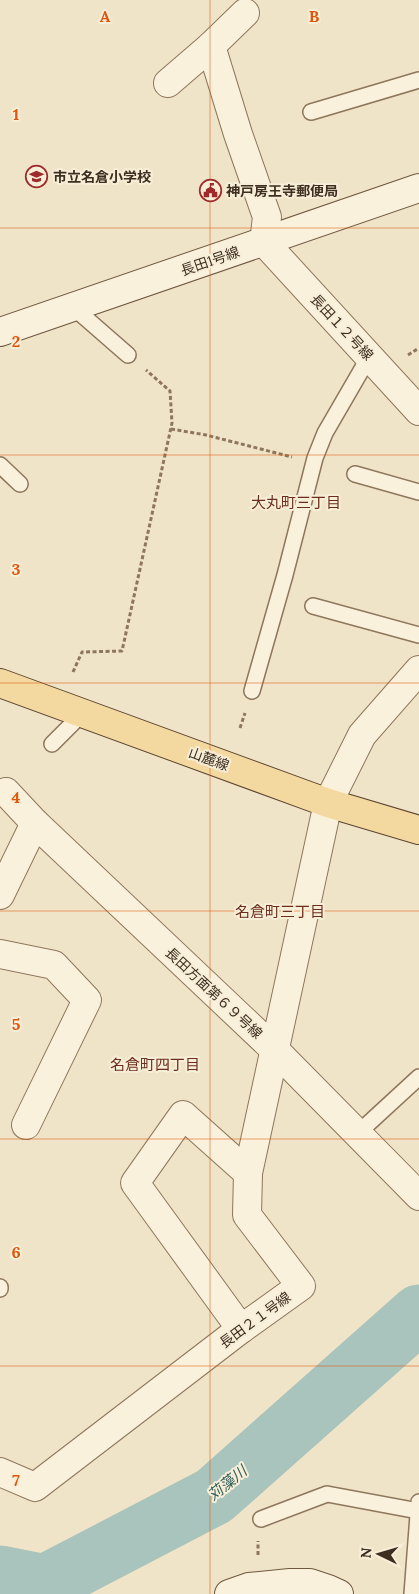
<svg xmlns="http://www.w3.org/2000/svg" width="419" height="1594" viewBox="0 0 419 1594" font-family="Lora,'Noto Sans JP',serif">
  <rect width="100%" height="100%" fill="#f0e4c8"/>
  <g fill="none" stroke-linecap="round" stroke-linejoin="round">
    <polyline stroke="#a9c4bc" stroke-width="59" points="0,1575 45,1584 214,1496 419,1314"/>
    <defs>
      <g id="lane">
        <polyline points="311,112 419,80"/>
        <polyline points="73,307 128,355"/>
        <polyline points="0,465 20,484"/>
        <polyline points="355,474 419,492"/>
        <polyline points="313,606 419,635"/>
        <polyline points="252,691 285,575 315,458 325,433 369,357"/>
        <polyline points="52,744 83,713"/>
        <polyline points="357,1134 419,1077"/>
        <polyline points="0,1287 0,1289"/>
        <polyline points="261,1519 327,1494 418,1511"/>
        <polyline points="412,1594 419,1502"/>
      </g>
      <g id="street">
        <polyline points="211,46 238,134 267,217 264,242 419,411"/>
        <polyline points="168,83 211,46 245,13"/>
        <polyline points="6,792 35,823 275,1050 419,1196"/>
        <polyline points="0,895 35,823"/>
        <polyline points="0,954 54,965 87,1000 26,1125"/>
        <polyline points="241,1329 135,1183 183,1115 248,1173"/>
        <polyline points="0,1472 35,1487 241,1329 301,1286 247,1215 248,1173 328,803 362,735 419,670"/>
      </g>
      <g id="secondary">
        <polyline points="0,332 419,188"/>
        <polyline points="229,1594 249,1587 290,1583 310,1583 328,1589 339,1594"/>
      </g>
      <polyline id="primary" points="0,683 328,803 419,830"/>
    </defs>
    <use href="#lane" stroke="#8d765c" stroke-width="18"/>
    <use href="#street" stroke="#8d765c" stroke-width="30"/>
    <use href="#secondary" stroke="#6f573f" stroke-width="30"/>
    <use href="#primary" stroke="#5b4430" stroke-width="30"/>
    <g stroke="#8d765c" stroke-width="3" stroke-dasharray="4 2.5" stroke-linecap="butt">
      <polyline points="408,355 419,348"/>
      <polyline points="171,429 206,435 292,457"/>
      <polyline points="73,672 82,652 122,651 172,423 170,391 146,370"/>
      <polyline points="240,728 245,713"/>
      <polyline points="258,1555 258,1541"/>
    </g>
    <use href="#lane" stroke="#faf1dc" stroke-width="15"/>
    <use href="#street" stroke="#faf1dc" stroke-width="28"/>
    <use href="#secondary" stroke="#faf1dc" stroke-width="28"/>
    <use href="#primary" stroke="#f3d9a0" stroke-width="28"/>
  </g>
  <path fill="none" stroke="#df570d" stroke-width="1" stroke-opacity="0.55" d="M 210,0 L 210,1594M 0,228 L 419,228M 0,455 L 419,455M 0,683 L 419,683M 0,911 L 419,911M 0,1139 L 419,1139M 0,1366 L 419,1366"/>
  <defs>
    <symbol id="school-ring" viewBox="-11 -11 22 22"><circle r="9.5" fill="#f7eed8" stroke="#9e2a2b" stroke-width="1.5"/><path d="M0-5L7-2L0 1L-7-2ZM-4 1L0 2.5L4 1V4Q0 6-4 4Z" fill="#9e2a2b"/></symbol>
    <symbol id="civic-ring" viewBox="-11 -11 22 22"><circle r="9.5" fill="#f7eed8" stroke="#9e2a2b" stroke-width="1.5"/><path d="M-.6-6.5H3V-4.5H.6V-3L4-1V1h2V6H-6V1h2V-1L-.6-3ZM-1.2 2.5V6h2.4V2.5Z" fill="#9e2a2b"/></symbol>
  </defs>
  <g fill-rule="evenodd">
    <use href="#school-ring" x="24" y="164" width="25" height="25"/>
    <use href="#civic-ring" x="198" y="178" width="25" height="25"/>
  </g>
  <g text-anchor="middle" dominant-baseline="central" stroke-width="4" stroke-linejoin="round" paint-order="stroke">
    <g font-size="14" font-weight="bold" fill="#3d2e20" stroke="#f7eed8" text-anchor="start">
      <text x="53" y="177">市立名倉小学校</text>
      <text x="226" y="191">神戸房王寺郵便局</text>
    </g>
    <g font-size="14" fill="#3d2e20" stroke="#f7eed8">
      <text transform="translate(210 261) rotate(-19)">長田1号線</text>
      <text transform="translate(342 327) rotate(47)">長田１２号線</text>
      <text transform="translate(209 759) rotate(20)">山麓線</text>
      <text transform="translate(214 993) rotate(43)">長田方面第６９号線</text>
      <text transform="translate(255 1320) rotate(-36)">長田２１号線</text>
    </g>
    <g font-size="15" fill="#6b2e1e" stroke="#f7eed8">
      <text x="296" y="502">大丸町三丁目</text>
      <text x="280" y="911">名倉町三丁目</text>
      <text x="155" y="1064">名倉町四丁目</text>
    </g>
    <g font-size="15" font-style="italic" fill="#2f5d5a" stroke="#f7eed8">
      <text transform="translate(227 1483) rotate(-39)">苅藻川</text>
    </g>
  </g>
  <g font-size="16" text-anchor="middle" font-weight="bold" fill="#df570d" stroke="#f7eed8" stroke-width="4" stroke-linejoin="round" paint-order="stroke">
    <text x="105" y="22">A</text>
    <text x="314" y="22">B</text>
    <text x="16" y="120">1</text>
    <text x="16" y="347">2</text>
    <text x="16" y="575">3</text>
    <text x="16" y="803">4</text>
    <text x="16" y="1030">5</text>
    <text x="16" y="1258">6</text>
    <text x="16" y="1486">7</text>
  </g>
  <g transform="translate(379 1554) rotate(275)" stroke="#f7eed8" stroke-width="4" paint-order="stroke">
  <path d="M0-4L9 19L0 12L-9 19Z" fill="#3d2e20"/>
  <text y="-8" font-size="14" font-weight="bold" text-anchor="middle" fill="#3d2e20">N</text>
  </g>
</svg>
